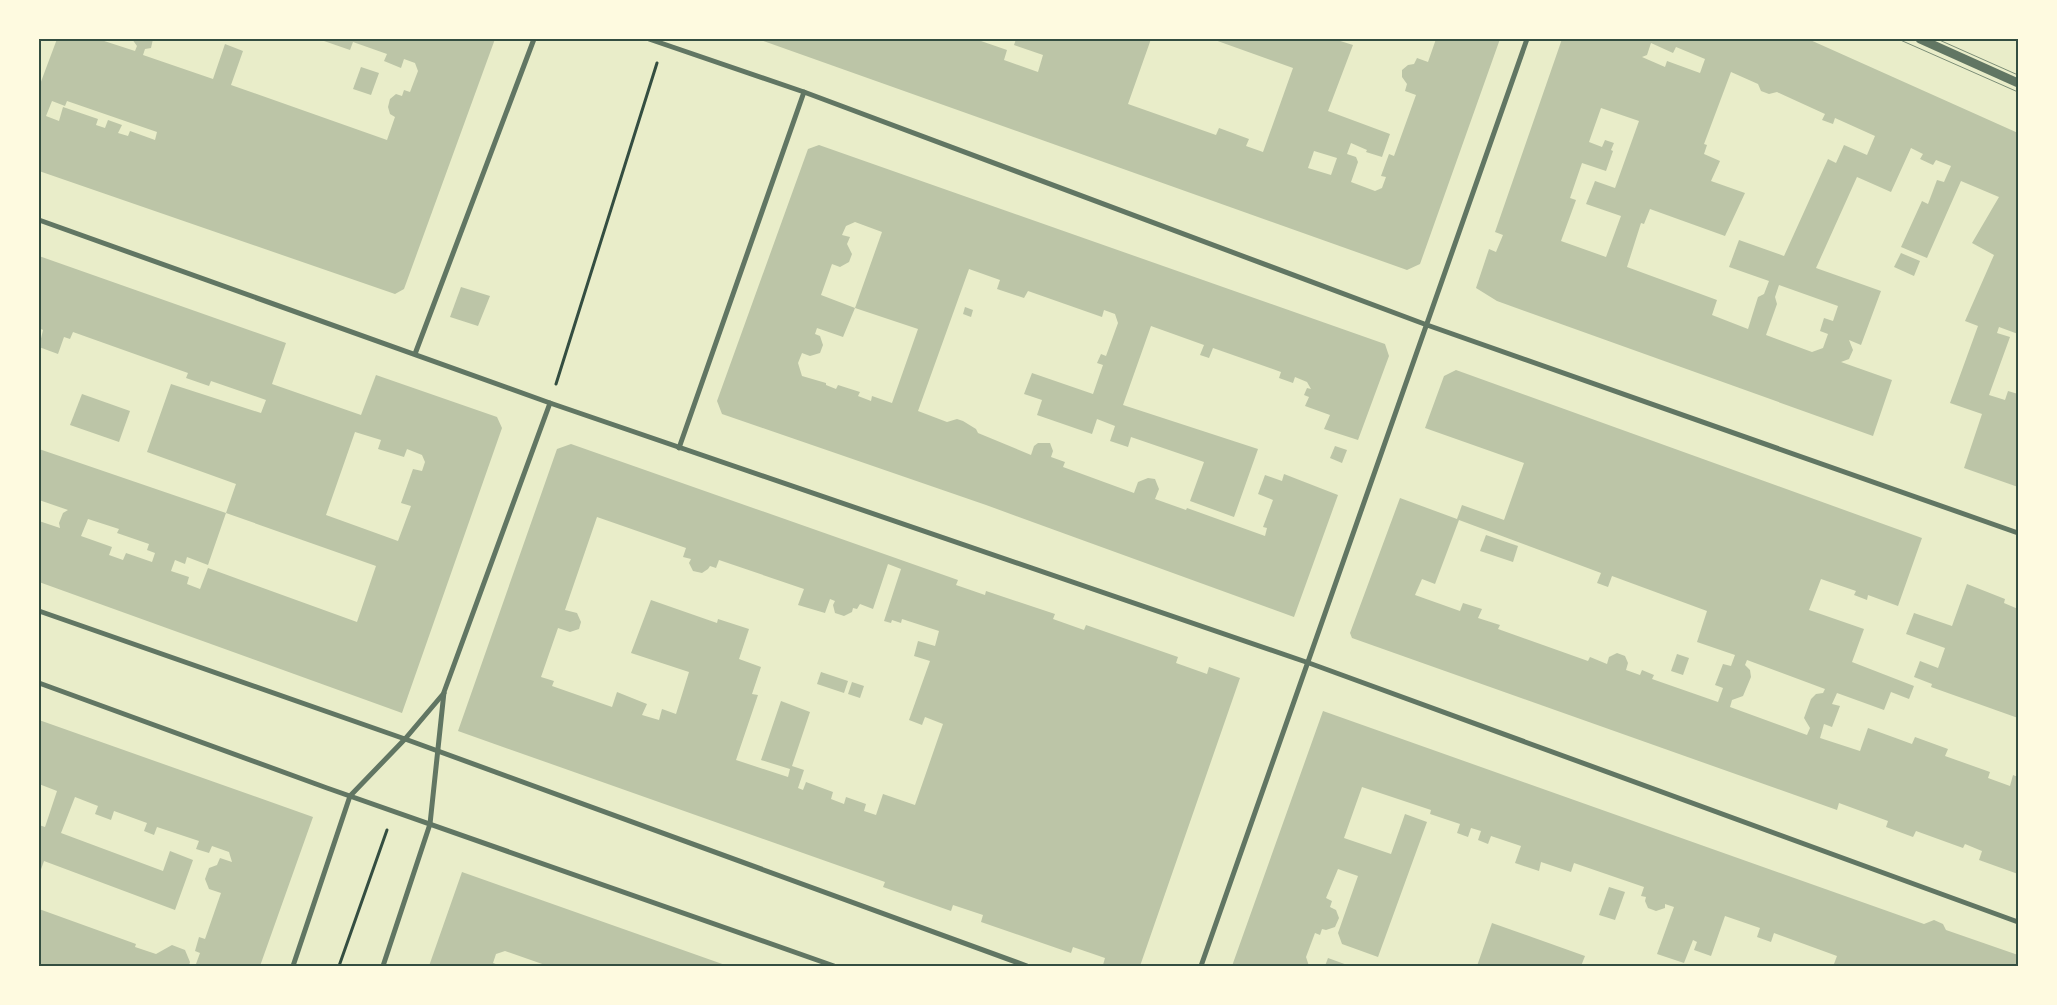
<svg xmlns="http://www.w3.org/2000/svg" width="2057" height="1005" viewBox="0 0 2057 1005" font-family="Literata,serif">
  <rect width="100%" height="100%" fill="#e9edc9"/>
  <g fill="#bcc5a7" fill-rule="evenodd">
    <path d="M 57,39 L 98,39 L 135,51 L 137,46 L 132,39 L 153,39 L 151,48 L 145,49 L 143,55 L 213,79 L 225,44 L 243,51 L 231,85 L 387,140 L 395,117 L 390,114 L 388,107 L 390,99 L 396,94 L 402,96 L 404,90 L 410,92 L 418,71 L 415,63 L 404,59 L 401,68 L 384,61 L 387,54 L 353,42 L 350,50 L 324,41 L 325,39 L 495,39 L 404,289 L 395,294 L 39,171 L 39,87 ZM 52,101 L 65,106 L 67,101 L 157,132 L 155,140 L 130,131 L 128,136 L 118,133 L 122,125 L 108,120 L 105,128 L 96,125 L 98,119 L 63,107 L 59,121 L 46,116 Z"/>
    <path d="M 758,39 L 982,39 L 981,41 L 1007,50 L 1004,60 L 1038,72 L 1043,55 L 1014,45 L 1016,39 L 1151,39 L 1128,104 L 1216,135 L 1219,128 L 1249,139 L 1246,146 L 1263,152 L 1293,68 L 1212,39 L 1334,39 L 1353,45 L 1328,111 L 1390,134 L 1382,157 L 1366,152 L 1367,150 L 1351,143 L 1347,154 L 1356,157 L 1358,162 L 1351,182 L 1375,191 L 1382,188 L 1386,177 L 1381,176 L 1389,154 L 1394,156 L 1416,95 L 1405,91 L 1407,84 L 1402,77 L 1402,70 L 1408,65 L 1414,64 L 1417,58 L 1428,62 L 1436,39 L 1500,39 L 1420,264 L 1407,270 ZM 1314,151 L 1337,158 L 1331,175 L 1308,168 Z"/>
    <path d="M 1562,39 L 1808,39 L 2018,133 L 2018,334 L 1999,327 L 1997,333 L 2010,337 L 1989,395 L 2005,400 L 2008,391 L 2018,394 L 2018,487 L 1964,468 L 1982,414 L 1950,403 L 1978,326 L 1965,321 L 1994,255 L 1972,243 L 1999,197 L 1961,181 L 1927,258 L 1901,247 L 1922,201 L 1928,204 L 1937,180 L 1944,182 L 1951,166 L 1936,160 L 1933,165 L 1920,159 L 1923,154 L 1911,148 L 1891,192 L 1857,177 L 1816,268 L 1881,291 L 1861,345 L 1849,340 L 1853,350 L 1849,359 L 1841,362 L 1892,380 L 1873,436 L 1497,301 L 1476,288 L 1489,249 L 1496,252 L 1503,235 L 1495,232 ZM 1651,43 L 1673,53 L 1676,47 L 1705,59 L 1700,73 L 1667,61 L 1665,67 L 1642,57 L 1647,55 ZM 1731,72 L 1758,84 L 1761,91 L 1769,94 L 1777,92 L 1825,114 L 1822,120 L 1833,124 L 1835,118 L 1875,136 L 1867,155 L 1844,145 L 1836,163 L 1828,159 L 1784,256 L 1739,240 L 1729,267 L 1769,281 L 1764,294 L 1758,297 L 1748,329 L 1712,315 L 1717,300 L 1627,267 L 1641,223 L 1644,224 L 1650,209 L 1725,236 L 1745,193 L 1711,181 L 1720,161 L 1704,154 L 1707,145 L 1704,144 ZM 1601,108 L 1639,121 L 1615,188 L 1595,181 L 1586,204 L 1621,216 L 1606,257 L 1561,241 L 1576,200 L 1570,198 L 1582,163 L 1606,171 L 1613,151 L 1611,150 L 1614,143 L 1605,140 L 1602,147 L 1589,142 ZM 1779,285 L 1838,306 L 1833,321 L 1824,318 L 1820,331 L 1828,334 L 1823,348 L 1812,352 L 1766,335 L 1777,304 L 1775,297 Z"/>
    <polygon points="361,67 379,73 371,95 353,89"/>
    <path d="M 819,145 L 1385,344 L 1389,356 L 1358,440 L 1324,429 L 1330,415 L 1305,406 L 1309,397 L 1304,395 L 1307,388 L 1311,389 L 1307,382 L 1295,377 L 1293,383 L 1279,378 L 1281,372 L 1213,348 L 1209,358 L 1200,355 L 1204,345 L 1151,326 L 1123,405 L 1258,449 L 1234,517 L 1190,501 L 1204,462 L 1131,437 L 1128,447 L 1110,441 L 1115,426 L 1097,419 L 1092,434 L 1037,415 L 1042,400 L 1024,394 L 1032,373 L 1093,394 L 1103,365 L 1097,363 L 1101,354 L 1106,356 L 1118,323 L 1115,314 L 1104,310 L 1102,317 L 1028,291 L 1024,298 L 997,289 L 1000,280 L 969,269 L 918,411 L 947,422 L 957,419 L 963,421 L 976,429 L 978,433 L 1031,455 L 1034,446 L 1038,443 L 1050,443 L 1053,451 L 1051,457 L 1065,462 L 1063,467 L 1134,493 L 1138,482 L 1148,478 L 1155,479 L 1159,489 L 1155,499 L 1186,510 L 1187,508 L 1265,536 L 1267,528 L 1263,527 L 1273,500 L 1258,494 L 1265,475 L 1282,481 L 1284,474 L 1338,495 L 1294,617 L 986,505 L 722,414 L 717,401 L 808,149 ZM 855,222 L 882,232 L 855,308 L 918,329 L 892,403 L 872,396 L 871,401 L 858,396 L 860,392 L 838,385 L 836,389 L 826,385 L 826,383 L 802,376 L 798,363 L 802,353 L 810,356 L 820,353 L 823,345 L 820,336 L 815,334 L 817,328 L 843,337 L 855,308 L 821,295 L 832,264 L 840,267 L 849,262 L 852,254 L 847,244 L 850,237 L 842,235 L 846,226 Z"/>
    <polygon points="1901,253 1920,261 1914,276 1894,267"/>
    <path d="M 39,256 L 286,343 L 272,384 L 361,415 L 376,375 L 497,417 L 502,428 L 402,713 L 39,582 L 39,521 L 60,528 L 59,523 L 63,513 L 68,510 L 39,500 L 39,449 L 226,513 L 208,565 L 187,557 L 185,564 L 175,560 L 171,571 L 189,577 L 187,584 L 200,589 L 208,568 L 357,622 L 376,566 L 226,513 L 236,484 L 147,452 L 171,384 L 261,413 L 266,400 L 211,381 L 209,386 L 186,378 L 188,373 L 73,332 L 70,339 L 64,337 L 58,354 L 39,347 L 43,330 L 39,328 L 40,321 L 39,320 ZM 355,432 L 381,440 L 378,449 L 404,457 L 407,449 L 422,455 L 425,462 L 422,471 L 413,469 L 401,503 L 411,506 L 398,541 L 326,515 ZM 88,519 L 119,529 L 117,533 L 149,544 L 147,550 L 155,553 L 152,562 L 126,553 L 123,560 L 109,555 L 112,547 L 81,536 Z"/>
    <polygon points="461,287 490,296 478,326 450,317"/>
    <polygon points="965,307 973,310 971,317 963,314"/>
    <path d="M 1456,370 L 1922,538 L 1898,606 L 1868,595 L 1867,600 L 1854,595 L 1856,591 L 1821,579 L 1809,610 L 1864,629 L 1852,662 L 1914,686 L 1909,699 L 1891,692 L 1884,710 L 1837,693 L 1832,704 L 1840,706 L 1832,727 L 1824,724 L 1820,738 L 1860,751 L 1868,728 L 1912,744 L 1915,737 L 1948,749 L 1945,756 L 1990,772 L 1988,778 L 2010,786 L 2013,775 L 2018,777 L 2018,874 L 1979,860 L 1982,851 L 1965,844 L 1963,848 L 1916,831 L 1913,837 L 1886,827 L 1888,821 L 1839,803 L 1837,810 L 1352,638 L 1350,633 L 1400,498 L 1457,519 L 1462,505 L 1504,520 L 1524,463 L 1425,428 L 1444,376 ZM 1459,520 L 1601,573 L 1597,583 L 1608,587 L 1612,576 L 1707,611 L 1697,642 L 1735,655 L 1731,666 L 1723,664 L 1715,685 L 1723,688 L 1718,702 L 1652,679 L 1654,675 L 1642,670 L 1640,675 L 1626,670 L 1628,663 L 1625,656 L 1617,653 L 1609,657 L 1607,664 L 1590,657 L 1588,661 L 1498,629 L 1500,625 L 1478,618 L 1482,609 L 1463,603 L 1460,611 L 1415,595 L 1422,579 L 1435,584 ZM 1747,660 L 1825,689 L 1823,693 L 1816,694 L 1811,699 L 1804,718 L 1810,728 L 1807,735 L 1730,707 L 1732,700 L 1743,696 L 1751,677 L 1750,670 L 1745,665 Z"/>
    <polygon points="82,394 130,411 119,442 70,425"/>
    <path d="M 571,444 L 958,580 L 956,585 L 985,595 L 986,591 L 1055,614 L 1053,619 L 1084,630 L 1086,625 L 1178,657 L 1176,663 L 1207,674 L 1209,667 L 1240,678 L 1140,966 L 1108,966 L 1103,965 L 1105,958 L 1073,947 L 1071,953 L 981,922 L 983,915 L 953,905 L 951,911 L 883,887 L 885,882 L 458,731 L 557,449 ZM 597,517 L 686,548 L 683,557 L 691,559 L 689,563 L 693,571 L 702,573 L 708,569 L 710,566 L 716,568 L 719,560 L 804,589 L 798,605 L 825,613 L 830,599 L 835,601 L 833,605 L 835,613 L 844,616 L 852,612 L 853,608 L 857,609 L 860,604 L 873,609 L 888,564 L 901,569 L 884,621 L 891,623 L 892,620 L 901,623 L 902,619 L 939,631 L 935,646 L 918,641 L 914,656 L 930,661 L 909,720 L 922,725 L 925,717 L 943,724 L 915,805 L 883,794 L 876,815 L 864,811 L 866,804 L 846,797 L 844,804 L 831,799 L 833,792 L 806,782 L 803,790 L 798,788 L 804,770 L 792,766 L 810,712 L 781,701 L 761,760 L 790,769 L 788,777 L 736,760 L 758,695 L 752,694 L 761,667 L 739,659 L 749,629 L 718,619 L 717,623 L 651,600 L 631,653 L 689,672 L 676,714 L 662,709 L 659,720 L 642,715 L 647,704 L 617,692 L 612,707 L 552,686 L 554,681 L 541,677 L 558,628 L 570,632 L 579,629 L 581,622 L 577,613 L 565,610 Z"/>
    <polygon points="1335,446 1347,450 1342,463 1330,458"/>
    <polygon points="1486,535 1518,546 1513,562 1480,551"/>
    <polygon points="1967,584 2005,599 2004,603 2018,609 2018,718 1931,687 1932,684 1914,677 1920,661 1938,668 1945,648 1906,634 1914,613 1952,626"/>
    <polygon points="1677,654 1689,658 1683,675 1671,671"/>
    <polygon points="821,672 848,681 844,693 817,684"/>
    <polygon points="852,682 864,686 860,698 848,694"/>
    <polygon points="1323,711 1924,924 1934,920 1943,924 1946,930 2018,955 2018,966 1841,966 1834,964 1837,956 1774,933 1771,942 1757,937 1760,928 1725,916 1711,956 1694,950 1697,942 1693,940 1684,963 1657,954 1674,907 1665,904 1665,908 1656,911 1648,908 1645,901 1646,897 1641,896 1644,887 1574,863 1571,872 1541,862 1539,871 1515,863 1521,846 1491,836 1488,844 1478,840 1481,831 1471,828 1468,837 1457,833 1460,824 1430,814 1431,810 1362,787 1344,838 1391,854 1405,814 1427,822 1378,957 1342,944 1338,933 1358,876 1338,869 1326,898 1332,901 1330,907 1336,910 1339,918 1335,927 1326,930 1322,929 1320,935 1315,933 1306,957 1309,966 1232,966"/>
    <polygon points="39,720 313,817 260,966 191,966 196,964 200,953 195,951 199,937 205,939 221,893 209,889 205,879 209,868 217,865 220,858 232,862 229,852 212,846 209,853 196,849 199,841 157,827 154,835 144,831 147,823 114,811 111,820 95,814 98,806 75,797 61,833 163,871 170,851 193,860 175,910 44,861 39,875 39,825 45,827 57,791 39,784"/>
    <polygon points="462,872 728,966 548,966 505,951 496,954 493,963 501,966 429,966"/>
    <polygon points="1609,887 1625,892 1615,920 1599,915"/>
    <polygon points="39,909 136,944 135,947 156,954 172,945 185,950 190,962 189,966 39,966"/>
    <polygon points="1492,923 1585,956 1581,966 1477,966"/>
    <polygon points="1328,958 1350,966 1325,966"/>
  </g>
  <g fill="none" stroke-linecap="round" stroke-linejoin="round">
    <g stroke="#344e41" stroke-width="3">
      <polyline points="556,384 657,63"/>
      <polyline points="339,966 387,830"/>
    </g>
    <g stroke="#617663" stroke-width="5">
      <polyline points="649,39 804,92 1427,325 2018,533"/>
      <polyline points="39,220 550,403 1309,663 2018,922"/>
      <polyline points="415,354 534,39"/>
      <polyline points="679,448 804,92"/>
      <polyline points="39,611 405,739 1027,966"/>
      <polyline points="39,683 327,788 834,966"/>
      <polyline points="293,966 350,796 405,739 444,693"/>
      <polyline points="383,966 430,824 444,692 550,403"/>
      <polyline points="1201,966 1527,39"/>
    </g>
    <polyline stroke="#617663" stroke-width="9" points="1920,39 2018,83"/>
    <g stroke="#7c8e77" stroke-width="1">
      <polyline points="1898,39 2018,92"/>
      <polyline points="1937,39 2018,75"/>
    </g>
  </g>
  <rect width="2057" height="1005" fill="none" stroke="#fefae0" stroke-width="80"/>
  <rect x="40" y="40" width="1977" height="925" fill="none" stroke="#344e41" stroke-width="2"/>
</svg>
